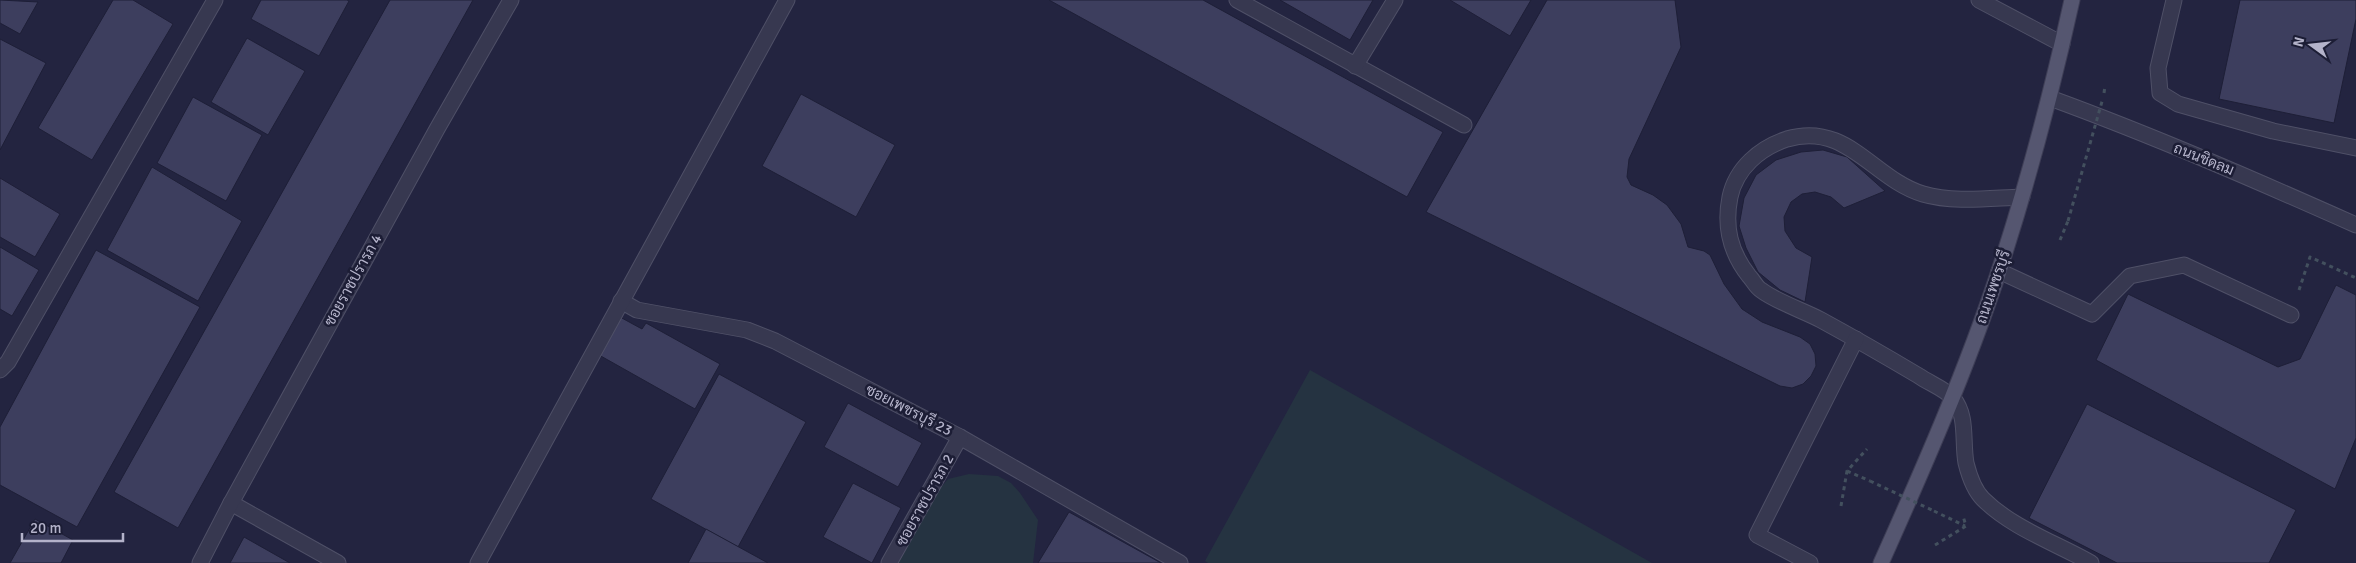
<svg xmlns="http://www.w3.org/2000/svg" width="2356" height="563" viewBox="0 0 2356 563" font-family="Signika,Sarabun,sans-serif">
  <rect width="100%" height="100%" fill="#232440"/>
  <g fill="#253341">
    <polygon points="1310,370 1652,563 1208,563 1205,561"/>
    <polygon points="969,474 998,476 1011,483 1020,493 1038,520 1033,563 893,563 938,491 948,479"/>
  </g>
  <g fill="#3d3e5e" stroke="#1e1f37">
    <polygon points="0,0 38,2 20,34 0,23"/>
    <polygon points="113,0 133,0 173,24 92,160 38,128"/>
    <polygon points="261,0 347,0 349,1 319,56 251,19"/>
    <polygon points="390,0 473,0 178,528 114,492"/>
    <polygon points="1049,0 1203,0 1443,132 1407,197"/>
    <polygon points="1280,0 1373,0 1350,40"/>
    <polygon points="1450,0 1531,0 1510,36"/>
    <polygon points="1547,0 1675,0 1681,47 1629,159 1627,177 1631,185 1653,195 1667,205 1681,224 1688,247 1704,251 1710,255 1724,284 1742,309 1762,322 1800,337 1810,344 1815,354 1816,366 1811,376 1803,384 1792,388 1780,386 1426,212"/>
    <polygon points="2240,0 2356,0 2356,19 2334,123 2219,99"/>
    <polygon points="247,38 305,71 268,135 211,102"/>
    <polygon points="0,39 46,63 0,150"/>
    <polygon points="801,94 895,145 856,217 762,166"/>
    <polygon points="193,97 262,135 226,201 157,163"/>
    <polygon points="1823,150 1847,157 1885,191 1844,208 1831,197 1815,192 1802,194 1791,202 1784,217 1785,231 1796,248 1812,257 1805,302 1780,290 1758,272 1746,248 1739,226 1744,198 1756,175 1776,160 1801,152"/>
    <polygon points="152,167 242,221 198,301 107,250"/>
    <polygon points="0,178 60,214 35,257 0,237"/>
    <polygon points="0,247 39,270 12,316 0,309"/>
    <polygon points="96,250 200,307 77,527 0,485 0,427"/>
    <polygon points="2336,285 2356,295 2356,438 2335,489 2096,360 2128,294 2278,367 2300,359"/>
    <polygon points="620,317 642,329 646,323 720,364 695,409 599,355"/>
    <polygon points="719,374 806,422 738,547 651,499"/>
    <polygon points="848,403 922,443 898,487 824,447"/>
    <polygon points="2087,404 2296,510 2269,563 2117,563 2029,518"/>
    <polygon points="853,483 901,508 872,563 823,537"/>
    <polygon points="1069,512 1161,563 1038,563"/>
    <polygon points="35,519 73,540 61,563 10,563"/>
    <polygon points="706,529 768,563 688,563"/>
    <polygon points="244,537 290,563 230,563"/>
  </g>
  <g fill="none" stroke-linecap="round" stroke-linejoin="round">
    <defs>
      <g id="minor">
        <polyline points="1237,0 1464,125"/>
        <polyline points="1979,0 2062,44"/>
        <polyline points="2174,0 2158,68 2160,93 2178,104 2273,131 2356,148"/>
        <polyline points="1355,66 1395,0"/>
        <path d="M 2050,98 C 2154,136 2255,180 2356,225"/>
        <path d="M 2022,197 C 1990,198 1954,203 1923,194 C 1873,179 1847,121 1787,139 C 1760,148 1736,168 1730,197 C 1724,227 1730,252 1749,276 C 1753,280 1756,287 1761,290 C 1775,301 1804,311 1821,320 C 1854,338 1887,357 1919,376 C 1929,383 1945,389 1953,398 C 1968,416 1962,441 1966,463 C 1969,475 1974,490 1983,499 C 2012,528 2056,543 2091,563"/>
        <polyline points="1999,271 2092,314 2130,276 2184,265 2291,315"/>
        <polyline points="621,301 637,310 747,330 775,341 960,437 1180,563"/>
        <polyline points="0,370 8,362 215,0"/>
        <polyline points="231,503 338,563"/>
        <polyline points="200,563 231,503 437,129 511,0"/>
        <polyline points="478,563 787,0"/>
        <polyline points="889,563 960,437"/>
        <polyline points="1810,563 1757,535 1856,339"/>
      </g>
      <path id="major" d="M 1881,563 C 1924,467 1966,371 1999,271 C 2028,182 2052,91 2072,0"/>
    </defs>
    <use href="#minor" stroke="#4f5067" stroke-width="17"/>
    <use href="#major" stroke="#3e3e56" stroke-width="17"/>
    <g stroke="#43505e" stroke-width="3" stroke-dasharray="4 4" stroke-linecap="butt">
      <polyline points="2104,93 2105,86"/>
      <polyline points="2060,240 2068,221"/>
      <polyline points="2299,290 2310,257 2356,278"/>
      <polyline points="1847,471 1870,481"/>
      <polyline points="1841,506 1847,471 1867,449"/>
      <polyline points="1934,511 1965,526"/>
      <polyline points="1935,545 1966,526 1963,516"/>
    </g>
    <use href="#minor" stroke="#373850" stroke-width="15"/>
    <use href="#major" stroke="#555670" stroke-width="15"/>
    <g stroke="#43505e" stroke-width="3" stroke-dasharray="4 4" stroke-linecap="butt">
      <polyline points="2068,221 2103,98"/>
      <polyline points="1870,481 1934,511"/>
    </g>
  </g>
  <g text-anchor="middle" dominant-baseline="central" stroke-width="5" stroke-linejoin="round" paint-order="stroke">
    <g font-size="15" fill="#b4b3ca" stroke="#1c1d35">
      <text transform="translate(2204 159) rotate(22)">ถนนชิดลม</text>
      <text transform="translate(353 280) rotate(-61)">ซอยราชปรารภ 4</text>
      <text transform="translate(1993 287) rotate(-71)">ถนนเพชรบุรี</text>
      <text transform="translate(909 410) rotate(27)">ซอยเพชรบุรี 23</text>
      <text transform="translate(925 500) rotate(-61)">ซอยราชปรารภ 2</text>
    </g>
  </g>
  <g transform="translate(2311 45) rotate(285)" stroke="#1c1d35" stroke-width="4" paint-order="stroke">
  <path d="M0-4L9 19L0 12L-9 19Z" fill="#b4b3ca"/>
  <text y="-8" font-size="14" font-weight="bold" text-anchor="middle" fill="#b4b3ca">N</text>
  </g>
  <path d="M22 533v8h101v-8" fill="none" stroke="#b4b3ca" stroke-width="2.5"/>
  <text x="30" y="533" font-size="15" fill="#b4b3ca" stroke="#1c1d35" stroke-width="4" paint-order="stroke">20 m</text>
</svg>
